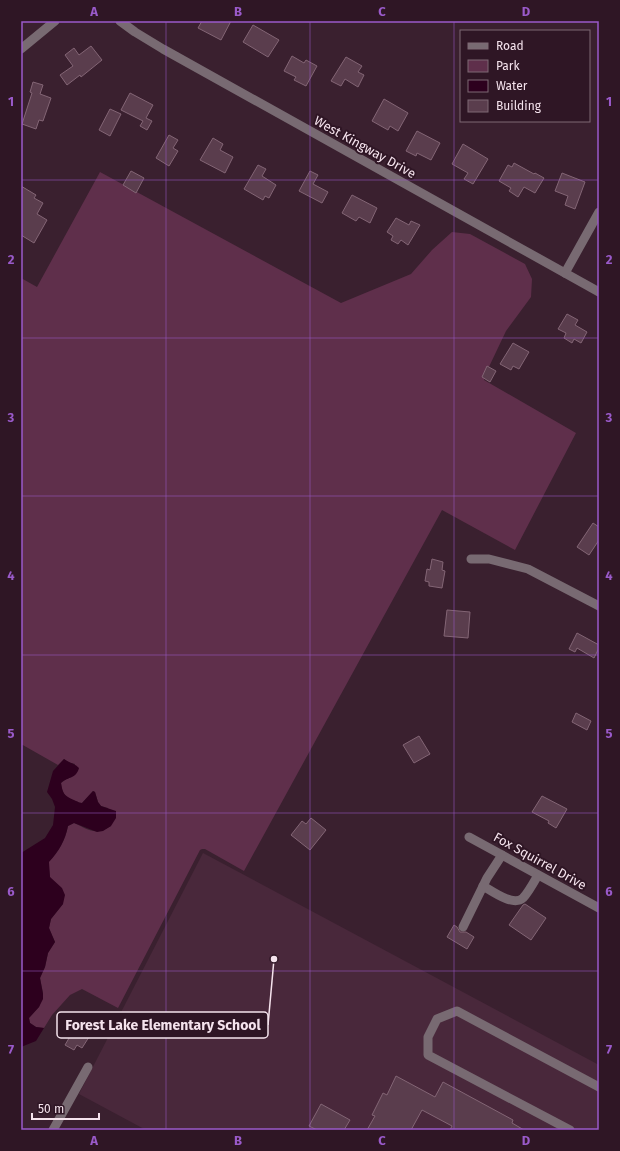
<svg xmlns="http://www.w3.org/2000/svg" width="620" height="1151" viewBox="0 0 620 1151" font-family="'Fira Sans',sans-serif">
  <rect width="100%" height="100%" fill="#3a202f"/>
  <polygon fill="#49283b" points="203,853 599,1065 599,1130 146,1130 79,1094"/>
  <path fill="#5f2f4b" d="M 100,172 L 341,303 L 411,274 L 432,250 L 452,232 L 470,234 L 525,264 L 532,279 L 531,297 L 506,331 L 487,371 L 484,380 L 576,433 L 515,550 L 442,510 L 244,871 L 205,849 L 202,849 L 200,850 L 118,1008 L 82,989 L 70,995 L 52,1015 L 44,1028 L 36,1027 L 30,1023 L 29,1018 L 39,1007 L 43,993 L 40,978 L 45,967 L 48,953 L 55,942 L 49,928 L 51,919 L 63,904 L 50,877 L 48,862 C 59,852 65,840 68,826 L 74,823 C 89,830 95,836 111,826 L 108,808 L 101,806 L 98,802 L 95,792 L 93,791 L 82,803 C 78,803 76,801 72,800 C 64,796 62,792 61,783 L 66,779 L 72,777 L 75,764 L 68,762 L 64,759 L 58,765 L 21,744 L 21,278 L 37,287 Z"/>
  <path fill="#2d001e" d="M 64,759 C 69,763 74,763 79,768 C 76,779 69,776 61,783 C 63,795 65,796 76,801 C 81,803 77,802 82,803 L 93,791 L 95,792 L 98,802 L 101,806 L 116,811 L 116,818 L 111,826 L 103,831 L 97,832 L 74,823 L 68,826 C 65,841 59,851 49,862 L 50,877 L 62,888 L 65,895 L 63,904 L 51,919 L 49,928 L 55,942 L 48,953 L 45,967 L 40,978 L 43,994 L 43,999 L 39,1007 L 29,1018 L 30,1023 L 36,1027 L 44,1028 L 36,1041 L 21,1047 L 21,853 L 45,838 L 53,825 L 55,807 L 52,799 L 47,792 L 53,771 Z"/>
  <g fill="#5a3d4d" stroke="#836575">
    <polygon points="202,21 231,21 221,40 198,28"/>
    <polygon points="253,25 279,40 268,57 243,42"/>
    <polygon points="91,46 102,60 81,77 80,75 67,85 60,75 73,66 65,55 74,48 79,55"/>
    <polygon points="292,56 304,63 306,60 317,66 306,86 294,80 296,77 284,71"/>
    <polygon points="346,57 362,66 358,72 364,75 358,87 345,79 341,86 331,81"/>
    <polygon points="33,82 43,85 40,94 51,98 43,121 39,120 36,129 22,124 32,93 30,92"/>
    <polygon points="130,93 153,105 146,118 152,121 147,130 140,126 143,121 121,110"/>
    <polygon points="384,99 408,113 398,131 390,126 388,130 372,121"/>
    <polygon points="110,109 121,114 110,136 99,130"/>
    <polygon points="417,131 440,143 431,160 417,153 416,156 406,151"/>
    <polygon points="169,135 178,140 173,148 178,151 169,166 156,158"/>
    <polygon points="213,138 223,144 220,150 233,157 225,173 200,160"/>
    <polygon points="463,144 488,159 473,184 464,179 468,173 452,164"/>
    <polygon points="514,163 534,174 535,173 544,178 535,193 524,187 518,197 509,191 511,188 499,181 508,165 512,167"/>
    <polygon points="258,165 266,169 262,176 276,185 269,198 265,196 263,200 244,189"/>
    <polygon points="131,171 144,178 136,193 123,185"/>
    <polygon points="310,171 318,175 313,184 328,192 322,203 299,191"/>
    <polygon points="562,173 585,182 575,209 565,205 568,196 555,191"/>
    <polygon points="21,186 36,195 34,198 43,203 37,214 47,220 34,243 21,235"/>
    <polygon points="352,195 377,208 370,223 359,217 356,221 342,213"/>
    <polygon points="396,218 409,225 411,221 420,225 408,245 401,240 398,244 391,240 393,236 387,232"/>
    <polygon points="567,314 578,320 575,325 587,332 581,343 574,339 572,343 564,338 566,333 558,329"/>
    <polygon points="513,343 529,352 519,369 513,366 511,370 500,364"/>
    <polygon points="487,366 496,371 490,382 482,377"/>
    <polygon points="593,523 599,527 599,540 589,555 577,547"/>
    <polygon points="432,559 443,562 442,570 445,571 442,588 429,586 429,582 425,581 427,569 430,570"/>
    <polygon points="447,610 470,612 468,638 444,636"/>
    <polygon points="577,633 599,645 599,648 594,658 577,648 575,652 569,649"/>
    <polygon points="576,713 591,721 587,730 572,722"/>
    <polygon points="419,736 430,754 414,763 403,745"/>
    <polygon points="542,796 567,809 556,828 548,823 549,821 532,812"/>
    <polygon points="311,818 326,830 310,850 291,835 302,821 306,824"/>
    <polygon points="525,904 546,918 531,940 509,925 523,905"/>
    <polygon points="454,925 457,927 460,932 466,932 474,937 467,949 447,937"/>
    <polygon points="75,1028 89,1037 82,1048 77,1045 74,1050 65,1045"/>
    <polygon points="396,1076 435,1097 443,1082 513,1120 512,1123 524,1130 450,1130 452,1126 422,1110 411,1130 367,1130 375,1116 372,1115 383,1093 387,1095"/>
    <polygon points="321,1104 350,1120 344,1130 317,1130 309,1126"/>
  </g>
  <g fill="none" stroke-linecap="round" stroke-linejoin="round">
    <g stroke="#786a72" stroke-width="9">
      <polyline points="120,21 135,32 163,49 599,292"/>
      <polyline points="21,49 55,21"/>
      <polyline points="565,273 599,212"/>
      <polyline points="471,559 489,559 528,569 599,606"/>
      <polyline points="469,837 599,908"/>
      <path d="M 483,886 C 492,891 513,907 523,898 C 528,893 534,882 538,875"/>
      <polyline points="463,927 487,878 502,855"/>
      <polyline points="53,1130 88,1067"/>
      <polyline points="570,1130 428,1055 428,1037 437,1019 457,1011 599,1087"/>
    </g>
  </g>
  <path fill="none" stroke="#9a5aca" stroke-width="1" stroke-opacity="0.55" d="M 166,21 L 166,1130M 310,21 L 310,1130M 454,21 L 454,1130M 21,180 L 599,180M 21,338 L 599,338M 21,496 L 599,496M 21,655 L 599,655M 21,813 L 599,813M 21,971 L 599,971"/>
  <g text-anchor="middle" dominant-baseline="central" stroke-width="4" stroke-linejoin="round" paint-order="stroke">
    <g font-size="13" fill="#f5e3ed" stroke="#2f1625">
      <text transform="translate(365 147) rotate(29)">West Kingway Drive</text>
      <text transform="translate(540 861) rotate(29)">Fox Squirrel Drive</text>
    </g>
  </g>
  <path fill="none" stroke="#f5e3ed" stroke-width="1.5" d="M274 959L268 1025"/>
  <circle fill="#f5e3ed" stroke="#2f1625" stroke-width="1.5" cx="274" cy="959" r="4"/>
  <rect fill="#2f1625" stroke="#f5e3ed" stroke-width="1.5" x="57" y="1012" width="211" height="26" rx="4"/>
  <g font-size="14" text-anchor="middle" font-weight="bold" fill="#f5e3ed">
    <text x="163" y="1030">Forest Lake Elementary School</text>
  </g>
  <rect width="620" height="1151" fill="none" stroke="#2f1625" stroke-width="44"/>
  <rect x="460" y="30" width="130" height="92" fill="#2f1625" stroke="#7e6875"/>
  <rect x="468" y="43" width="20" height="6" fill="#786a72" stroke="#7e6875"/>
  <text x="496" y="50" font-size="12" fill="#f5e3ed">Road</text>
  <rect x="468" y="60" width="20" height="12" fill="#5f2f4b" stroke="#7e6875"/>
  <text x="496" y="70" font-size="12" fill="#f5e3ed">Park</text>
  <rect x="468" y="80" width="20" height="12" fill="#2d001e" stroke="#7e6875"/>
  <text x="496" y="90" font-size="12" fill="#f5e3ed">Water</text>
  <rect x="468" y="100" width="20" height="12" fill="#5a3d4d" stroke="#7e6875"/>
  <text x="496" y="110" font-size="12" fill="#f5e3ed">Building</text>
  <path d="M32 1113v6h67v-6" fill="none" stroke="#f5e3ed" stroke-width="2"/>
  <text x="38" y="1113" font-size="12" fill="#f5e3ed" stroke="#2f1625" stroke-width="3" paint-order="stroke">50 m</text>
  <rect x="22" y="22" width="576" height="1107" fill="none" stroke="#9a5aca" stroke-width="1.5"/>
  <g font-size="13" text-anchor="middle" font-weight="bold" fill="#9a5aca">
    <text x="94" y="16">A</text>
    <text x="238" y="16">B</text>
    <text x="382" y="16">C</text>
    <text x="526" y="16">D</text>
    <text x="11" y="106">1</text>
    <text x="609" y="106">1</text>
    <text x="11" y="264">2</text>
    <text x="609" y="264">2</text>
    <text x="11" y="422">3</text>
    <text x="609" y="422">3</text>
    <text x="11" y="580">4</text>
    <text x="609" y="580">4</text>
    <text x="11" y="738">5</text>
    <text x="609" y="738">5</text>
    <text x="11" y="896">6</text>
    <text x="609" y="896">6</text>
    <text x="11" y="1054">7</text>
    <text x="609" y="1054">7</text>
    <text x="94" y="1145">A</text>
    <text x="238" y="1145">B</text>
    <text x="382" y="1145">C</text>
    <text x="526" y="1145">D</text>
  </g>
</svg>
